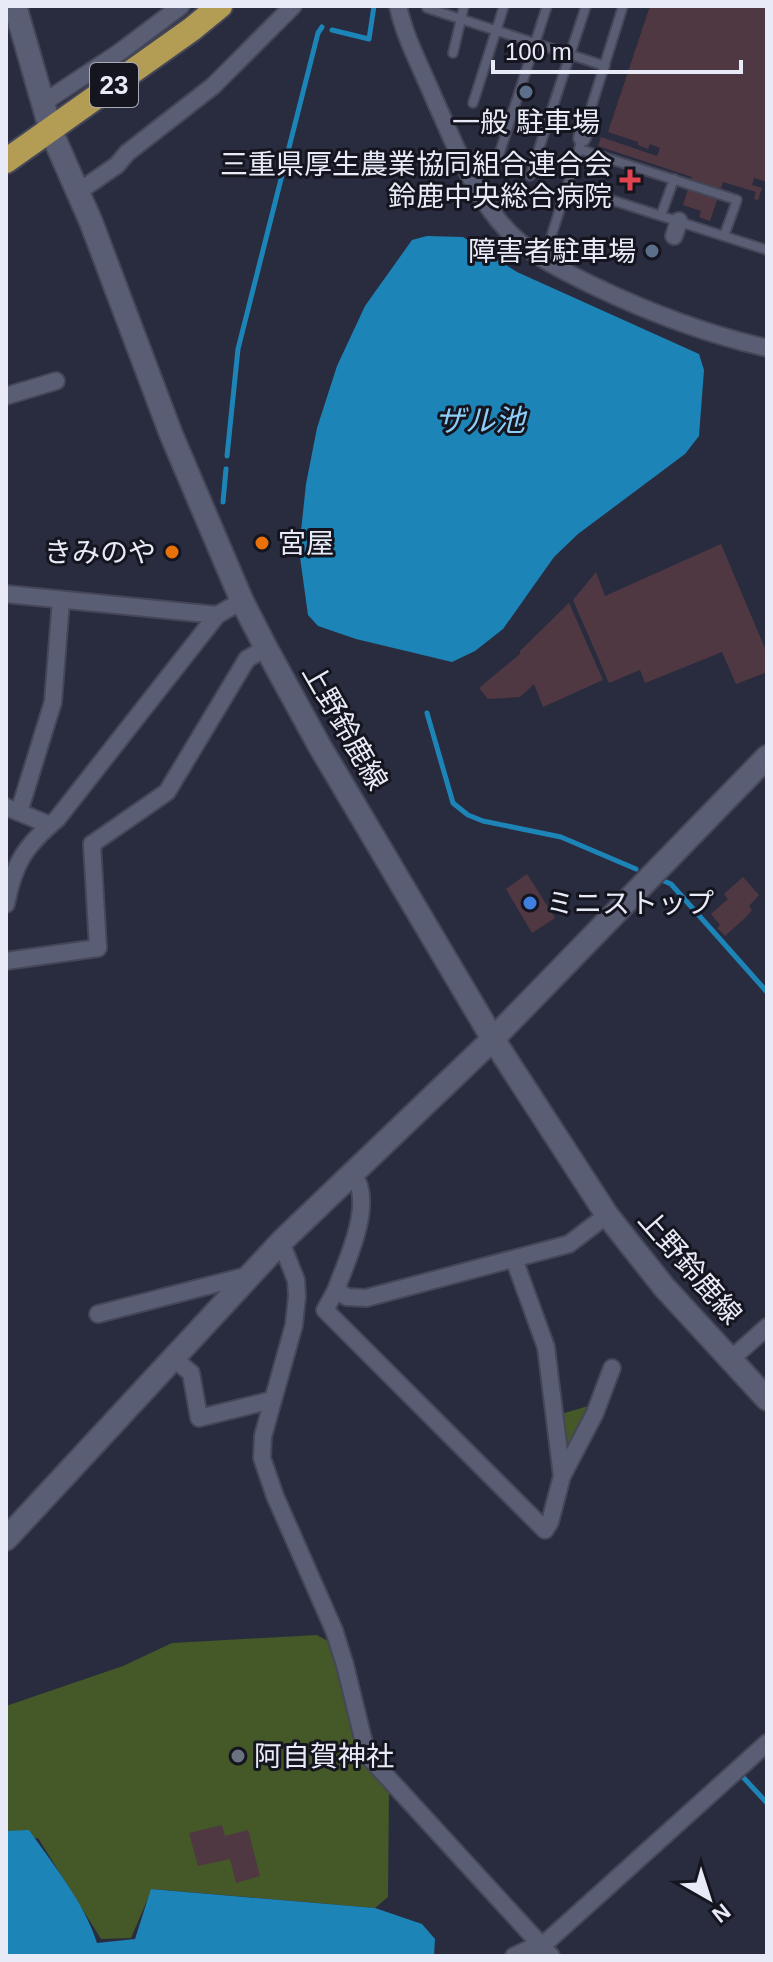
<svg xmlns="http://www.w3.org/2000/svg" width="773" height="1962" viewBox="0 0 773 1962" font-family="Arial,'Noto Sans JP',sans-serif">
  <rect width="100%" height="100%" fill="#292c3f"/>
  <g fill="#455827">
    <polygon points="592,1405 574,1447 565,1448 561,1414"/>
    <polygon points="317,1635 333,1644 362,1760 389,1791 388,1897 375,1908 152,1889 131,1938 101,1939 38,1838 6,1842 6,1706 123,1666 172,1643"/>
  </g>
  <g fill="#1d84b8">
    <polygon points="427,236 463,237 517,272 699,354 704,370 699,436 685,454 578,534 554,557 503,629 475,651 452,662 356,639 318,626 308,615 299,550 306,484 317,428 337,366 365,306 412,240"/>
    <path d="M 29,1830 C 54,1866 84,1902 97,1943 L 135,1939 L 151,1889 L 375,1908 L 422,1924 L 435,1939 L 434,1956 L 6,1956 L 6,1831 Z"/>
  </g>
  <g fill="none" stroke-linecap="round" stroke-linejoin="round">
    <g stroke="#1d84b8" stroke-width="5">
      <polyline points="332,30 369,39 374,6"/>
      <polyline points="227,456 238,349 318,33 322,27"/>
      <polyline points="223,502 226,469"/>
      <polyline points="427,713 453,803 468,815 483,821 561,837 636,869"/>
      <polyline points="664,881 671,884 767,992"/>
      <polyline points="741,1775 767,1803"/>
    </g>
  </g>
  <g fill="#4f3842">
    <polygon points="650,6 767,6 767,182 754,178 752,185 762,188 758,200 754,199 756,192 723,182 710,221 699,217 701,211 683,205 692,177 598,146 601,137 657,156 660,148 650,144 648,149 638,145 638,142 608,132"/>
    <polygon points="721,544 767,653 767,672 736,684 722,652 645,683 640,670 609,683 573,600 596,572 605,596"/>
    <polygon points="569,603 603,680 543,707 534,684 520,697 488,699 479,688 520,654 520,651"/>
    <polygon points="527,874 555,918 532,933 506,889"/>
    <polygon points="743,877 759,895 749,906 752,910 746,917 725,936 717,928 720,925 711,914 728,899 724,894"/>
    <polygon points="222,1825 225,1836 248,1830 260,1876 236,1883 230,1859 198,1866 189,1833"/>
  </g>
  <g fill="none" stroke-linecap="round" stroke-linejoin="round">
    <defs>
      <g id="lane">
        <polyline points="428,6 427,8 605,66"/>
        <polyline points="453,53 464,6"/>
        <polyline points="473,103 504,6"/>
        <polyline points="585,127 623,6"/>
        <polyline points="579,149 737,200 724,236"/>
        <polyline points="497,161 547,6"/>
        <polyline points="530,176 586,6"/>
        <polyline points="568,186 767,250"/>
        <polyline points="661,215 674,179"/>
        <polyline points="544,259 580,146"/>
      </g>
      <g id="street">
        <path d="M 398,6 C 405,39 423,71 436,103 C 455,144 470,186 499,221 C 525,253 559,269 594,286 C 650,313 706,334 767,348"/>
        <polyline points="43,103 120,52 181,6"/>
        <polyline points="582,138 585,128"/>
        <polyline points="78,192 117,165 127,153 213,86 293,6"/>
        <polyline points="674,236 679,221"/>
        <polyline points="6,396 56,381"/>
        <polyline points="6,594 217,615"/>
        <polyline points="6,807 50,825"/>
        <polyline points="19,812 53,702 61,600"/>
        <path d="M 6,904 C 14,863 25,846 57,819 L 217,615 L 242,601"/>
        <polyline points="6,961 98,948 92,844 167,792 247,659 266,648"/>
        <polyline points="607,1215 569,1244 366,1298 347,1297 336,1290 325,1310 545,1530 550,1522 562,1476 595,1413 612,1368"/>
        <polyline points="281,1242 296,1280 297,1296 294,1325 263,1436 262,1458 275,1496 334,1630 345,1665 367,1755 551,1956"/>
        <polyline points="514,1259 546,1347 562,1476"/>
        <path d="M 336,1290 C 347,1259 376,1202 352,1172"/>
        <polyline points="98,1314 250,1275"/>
        <polyline points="173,1358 191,1373 199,1418 272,1400"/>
        <polyline points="730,1360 767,1327"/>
        <polyline points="542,1946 767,1743"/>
        <polyline points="514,1956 540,1944"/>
      </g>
      <g id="secondary">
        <polyline points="15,6 51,131 91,222 171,434 242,601 266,648 319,745 493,1039 607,1215 664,1287 767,1399"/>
        <polyline points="6,1539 281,1242 493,1039 767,757"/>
      </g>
      <polyline id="highway" points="6,161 192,29 220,6"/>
    </defs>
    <use href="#lane" stroke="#454758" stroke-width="12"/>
    <use href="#street" stroke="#454758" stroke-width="20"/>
    <use href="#secondary" stroke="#454758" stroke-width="26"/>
    <use href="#highway" stroke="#454758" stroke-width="28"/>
    <use href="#lane" stroke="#5a5e74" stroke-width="8"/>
    <use href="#street" stroke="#5a5e74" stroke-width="16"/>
    <use href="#secondary" stroke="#5a5e74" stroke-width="22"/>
    <use href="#highway" stroke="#b39d55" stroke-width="24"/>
  </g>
  <g fill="#5c6f8a" stroke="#14151e" stroke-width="3">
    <circle cx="526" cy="92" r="8"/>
    <circle cx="652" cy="251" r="8"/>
  </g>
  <path fill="#e0444e" stroke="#14151e" stroke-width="3" d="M626 168h8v8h8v8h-8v8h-8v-8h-8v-8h8z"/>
  <g fill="#e8710a" stroke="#14151e" stroke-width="3">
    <circle cx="262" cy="543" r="8"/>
    <circle cx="172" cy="552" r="8"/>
  </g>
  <circle fill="#3f7fe0" stroke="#14151e" stroke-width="3" cx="530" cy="903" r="8"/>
  <circle fill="#6b7280" stroke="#14151e" stroke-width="3" cx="238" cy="1756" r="8"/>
  <g text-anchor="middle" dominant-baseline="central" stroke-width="6" stroke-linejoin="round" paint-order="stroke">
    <rect fill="#14151e" stroke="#a8aab6" stroke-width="2" x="90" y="63" width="48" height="44" rx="6"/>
    <g font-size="26" font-weight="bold" fill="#e8eaf7">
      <text x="114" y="85">23</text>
    </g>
    <g font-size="28" fill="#e8eaf7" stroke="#14151e" text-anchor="end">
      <text x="526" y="122" text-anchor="middle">一般 駐車場</text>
      <text x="612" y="164">三重県厚生農業協同組合連合会<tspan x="612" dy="32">鈴鹿中央総合病院</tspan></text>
      <text x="636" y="251">障害者駐車場</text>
      <text x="278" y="543" text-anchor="start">宮屋</text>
      <text x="156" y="552">きみのや</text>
      <text x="546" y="903" text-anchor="start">ミニストップ</text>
      <text x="254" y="1756" text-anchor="start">阿自賀神社</text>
    </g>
    <g font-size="28" fill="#e8eaf7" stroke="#14151e">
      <text transform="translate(345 727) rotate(60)">上野鈴鹿線</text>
      <text transform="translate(690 1267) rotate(49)">上野鈴鹿線</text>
    </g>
    <g font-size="30" font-style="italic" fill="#8ccef8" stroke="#14151e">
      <text x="480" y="420">ザル池</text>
    </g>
  </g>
  <rect width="773" height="1962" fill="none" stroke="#e8eaf7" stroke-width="16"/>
  <g transform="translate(709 1898) rotate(141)" stroke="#14151e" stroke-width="6" paint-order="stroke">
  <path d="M0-6L14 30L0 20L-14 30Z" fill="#e8eaf7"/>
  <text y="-12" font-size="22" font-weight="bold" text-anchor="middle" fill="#e8eaf7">N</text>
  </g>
  <path d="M493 60v12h248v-12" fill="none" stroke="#e8eaf7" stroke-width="4"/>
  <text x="505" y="60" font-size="24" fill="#e8eaf7" stroke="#14151e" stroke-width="6" paint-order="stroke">100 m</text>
</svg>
